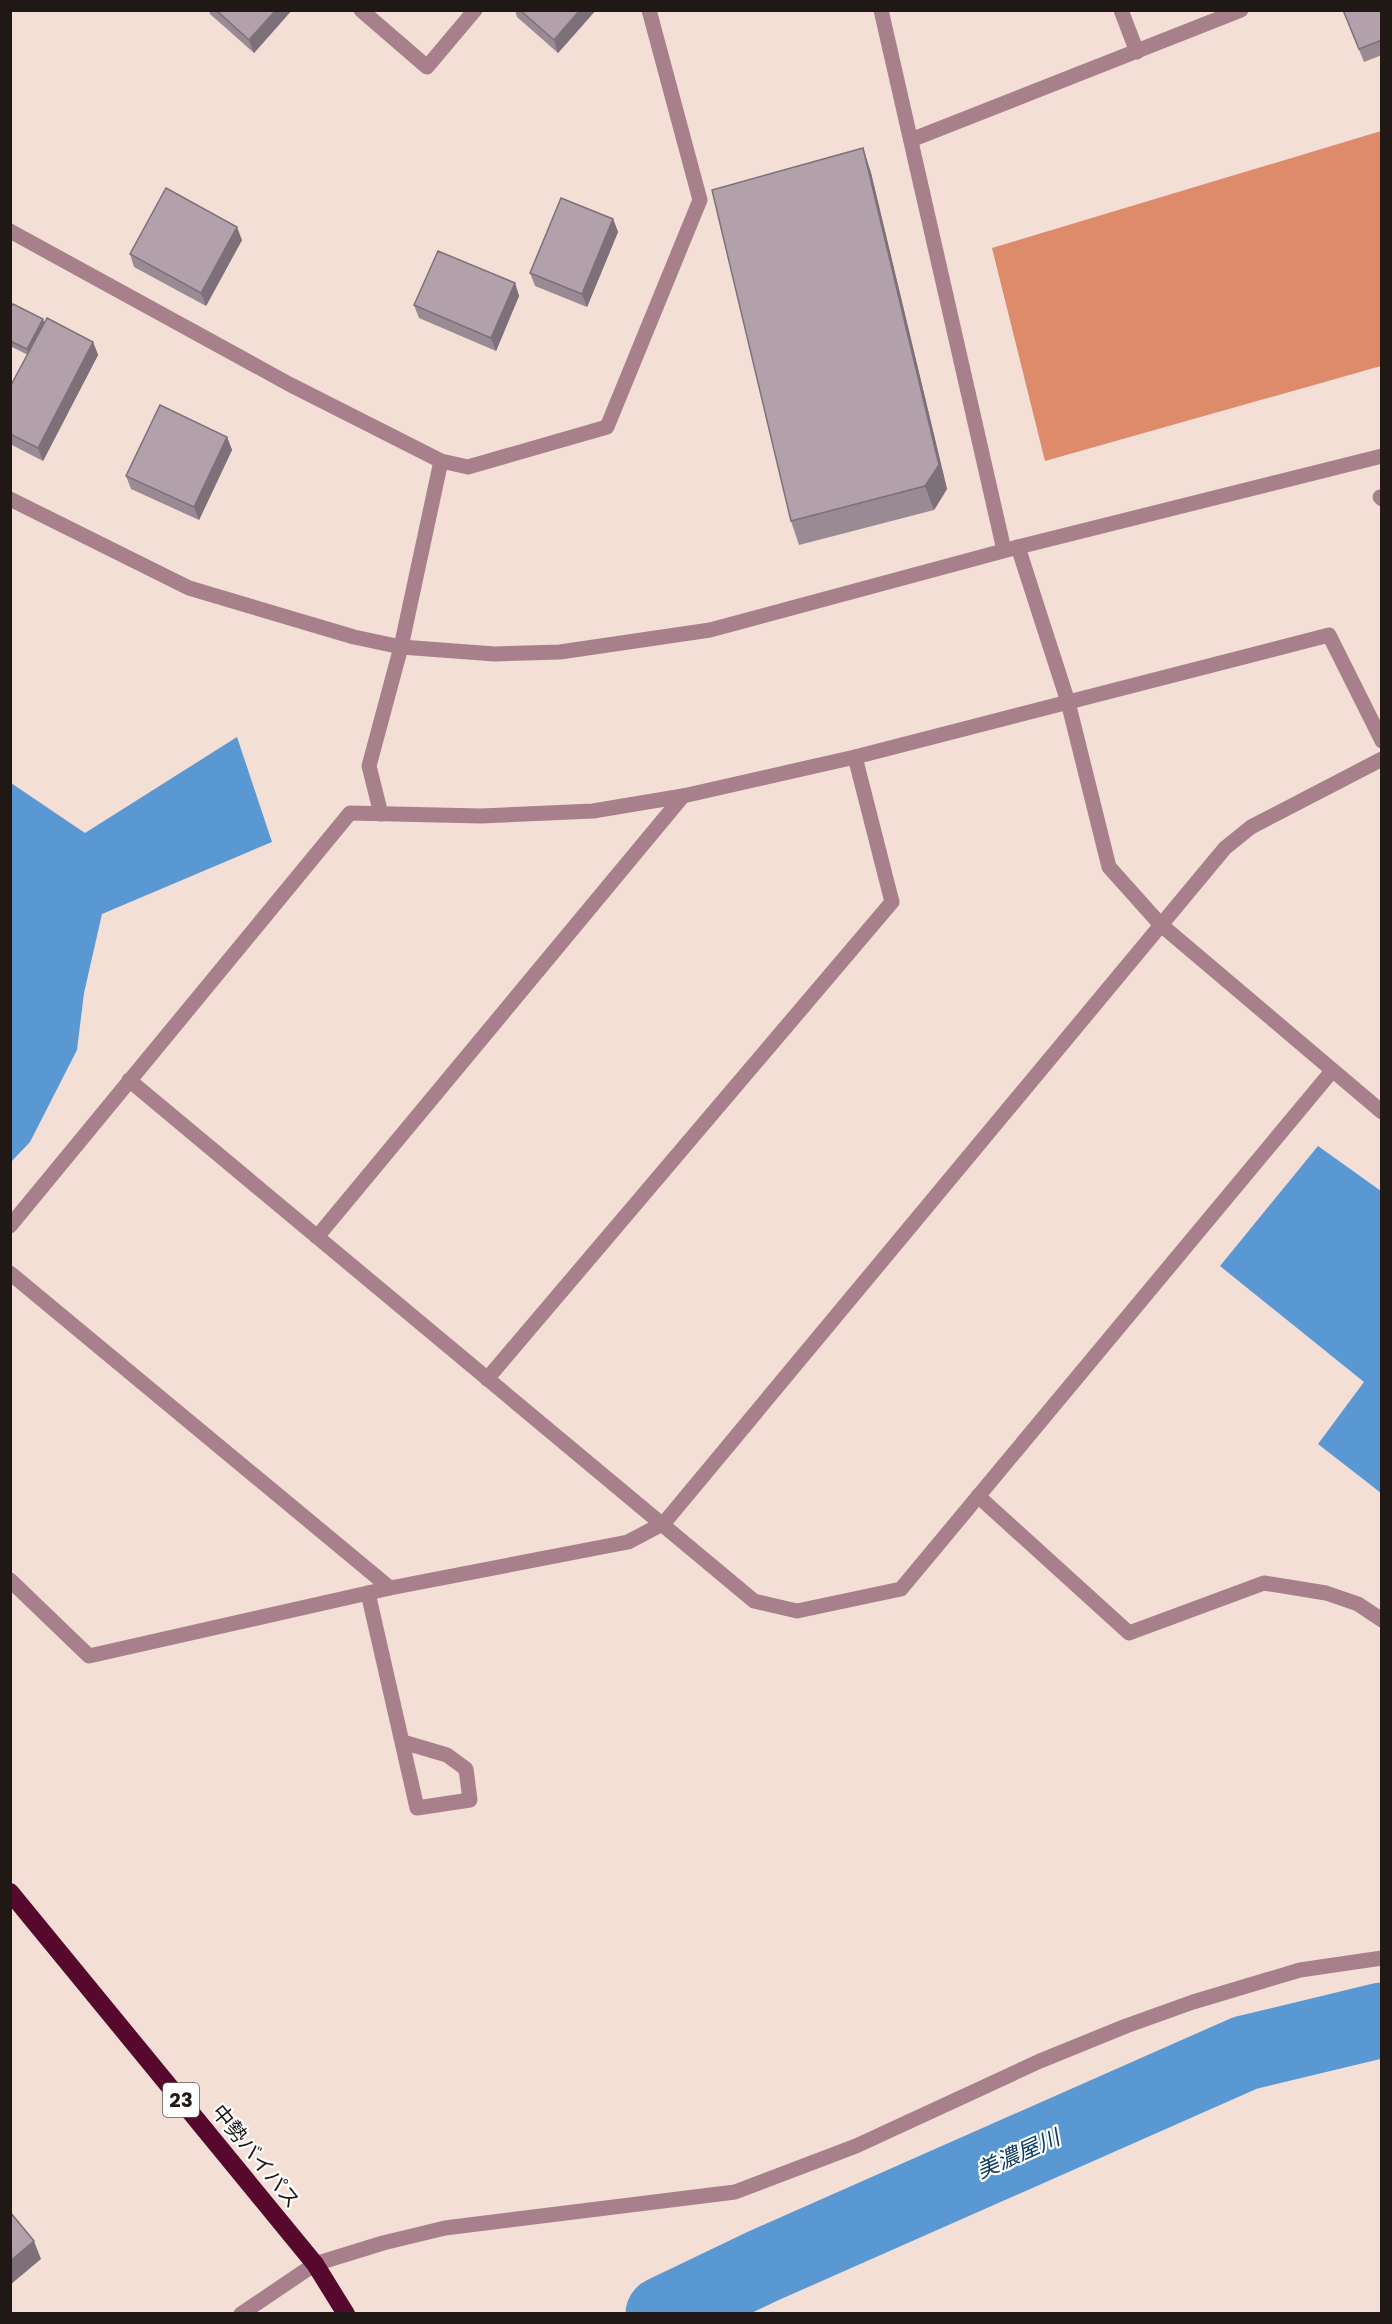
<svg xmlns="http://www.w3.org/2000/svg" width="1392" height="2324" viewBox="0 0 1392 2324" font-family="Poppins,'Noto Sans JP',sans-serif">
  <rect width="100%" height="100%" fill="#f4dfd7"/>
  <polygon fill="#de8b6c" points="1381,131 1381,366 1045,461 992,248"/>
  <g fill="#5a98d4">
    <polygon points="237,737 272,842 102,914 84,993 77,1050 30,1142 11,1162 11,783 85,833"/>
    <polygon points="1318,1146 1381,1191 1381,1493 1318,1444 1364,1382 1220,1266"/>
  </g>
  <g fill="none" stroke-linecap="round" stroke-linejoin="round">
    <polyline stroke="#5a98d4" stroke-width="75" points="663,2314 763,2266 1245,2053 1382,2020"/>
    <g stroke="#a7808b" stroke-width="15">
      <polyline points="361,10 427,67 475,10"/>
      <polyline points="881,10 1004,550"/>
      <polyline points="1121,10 1137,52"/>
      <polyline points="911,140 1241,10"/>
      <polyline points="10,231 289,384 441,461 468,467 607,427 700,200 649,10"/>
      <polyline points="1380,497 1382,499"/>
      <polyline points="10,499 189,588 354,637 401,647 495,654 560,652 710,630 1018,547 1382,456"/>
      <polyline points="1018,547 1068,702 1109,867 1160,924 1382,1112"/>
      <polyline points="381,814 369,766 401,647 441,461"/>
      <polyline points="129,1080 754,1601 797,1611 901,1589 1332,1071"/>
      <polyline points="10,1226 350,813 481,816 593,811 683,796 855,757 1329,635 1382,741"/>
      <polyline points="317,1237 683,796"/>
      <polyline points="10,1273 390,1588"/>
      <polyline points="487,1379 892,902 855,757"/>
      <polyline points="978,1496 1129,1633 1264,1583 1326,1593 1358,1604 1382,1620"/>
      <polyline points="10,1580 89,1656 390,1588 628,1542 664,1523 1225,848 1251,827 1382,759"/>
      <polyline points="368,1593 417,1808 470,1800 466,1769 447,1755 403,1742"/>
      <polyline points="241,2314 315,2264 383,2243 445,2228 735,2192 856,2146 1040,2061 1126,2026 1193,2002 1300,1970 1382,1958"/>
    </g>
    <polyline stroke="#56092c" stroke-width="18" points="10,1892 315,2264 346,2314"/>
  </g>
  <g fill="#998a93">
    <polygon points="209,10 292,10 254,53 210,14"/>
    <polygon points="515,10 596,10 558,53 517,17"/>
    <polygon points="1343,10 1382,10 1382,55 1364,62"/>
    <polygon points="863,148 871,173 947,489 934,510 799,545 791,521"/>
    <polygon points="613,219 618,232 587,307 535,286 530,273"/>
    <polygon points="242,240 206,306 134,267 130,254"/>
    <polygon points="515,283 519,296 496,351 419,318 414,305"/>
    <polygon points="10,308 44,323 93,342 98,355 43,461 10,444 10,387 28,355 10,346"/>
    <polygon points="227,437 232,450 199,520 131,489 126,476"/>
  </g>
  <g fill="#7d7078">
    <polygon points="276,10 292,10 254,53 249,40"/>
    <polygon points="580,10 596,10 558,53 554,40"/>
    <polygon points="863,148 871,173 947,489 934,510 925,486"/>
    <polygon points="613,219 618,232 587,307 582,294"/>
    <polygon points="237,227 242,240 206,306 201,293"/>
    <polygon points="515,283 519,296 496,351 491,338"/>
    <polygon points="43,319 45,325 29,356 27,349"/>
    <polygon points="93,342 98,355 43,461 38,448"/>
    <polygon points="227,437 232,450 199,520 194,507"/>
    <polygon points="34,2241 41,2259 10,2285 10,2261"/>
  </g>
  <g fill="#b2a0ab" stroke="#7d7078" stroke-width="1.5">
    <polygon points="216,10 276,10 249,40"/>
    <polygon points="520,10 580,10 554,40"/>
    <polygon points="1343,10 1382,10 1382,40 1359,49"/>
    <polygon points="863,148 939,465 925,486 791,521 712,190"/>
    <polygon points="166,188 237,227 201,293 130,254"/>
    <polygon points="561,198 613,219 582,294 530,273"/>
    <polygon points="438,251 515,283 491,338 414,305"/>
    <polygon points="13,304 43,319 27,349 10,341 10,308"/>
    <polygon points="47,318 93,342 38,448 10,434 10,387"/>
    <polygon points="160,405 227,437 194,507 126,476"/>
    <polygon points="10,2212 34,2241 10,2261"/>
  </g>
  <g text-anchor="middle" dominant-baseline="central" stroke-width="4.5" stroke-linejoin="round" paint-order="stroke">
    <rect fill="#fff" stroke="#625d5b" stroke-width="1.5" x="163" y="2083" width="36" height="34" rx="4.5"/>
    <g font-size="20" font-weight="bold" fill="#1f1815">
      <text x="181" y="2100">23</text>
    </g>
    <g font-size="21" fill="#1f1815" stroke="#fff">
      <text transform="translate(256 2156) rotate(51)">中勢バイパス</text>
    </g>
    <g font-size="22" font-style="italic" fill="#0d3b63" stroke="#fff">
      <text transform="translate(1018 2154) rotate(-24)">美濃屋川</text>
    </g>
  </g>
  <rect width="1392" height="2324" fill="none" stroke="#1f1815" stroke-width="24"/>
</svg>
